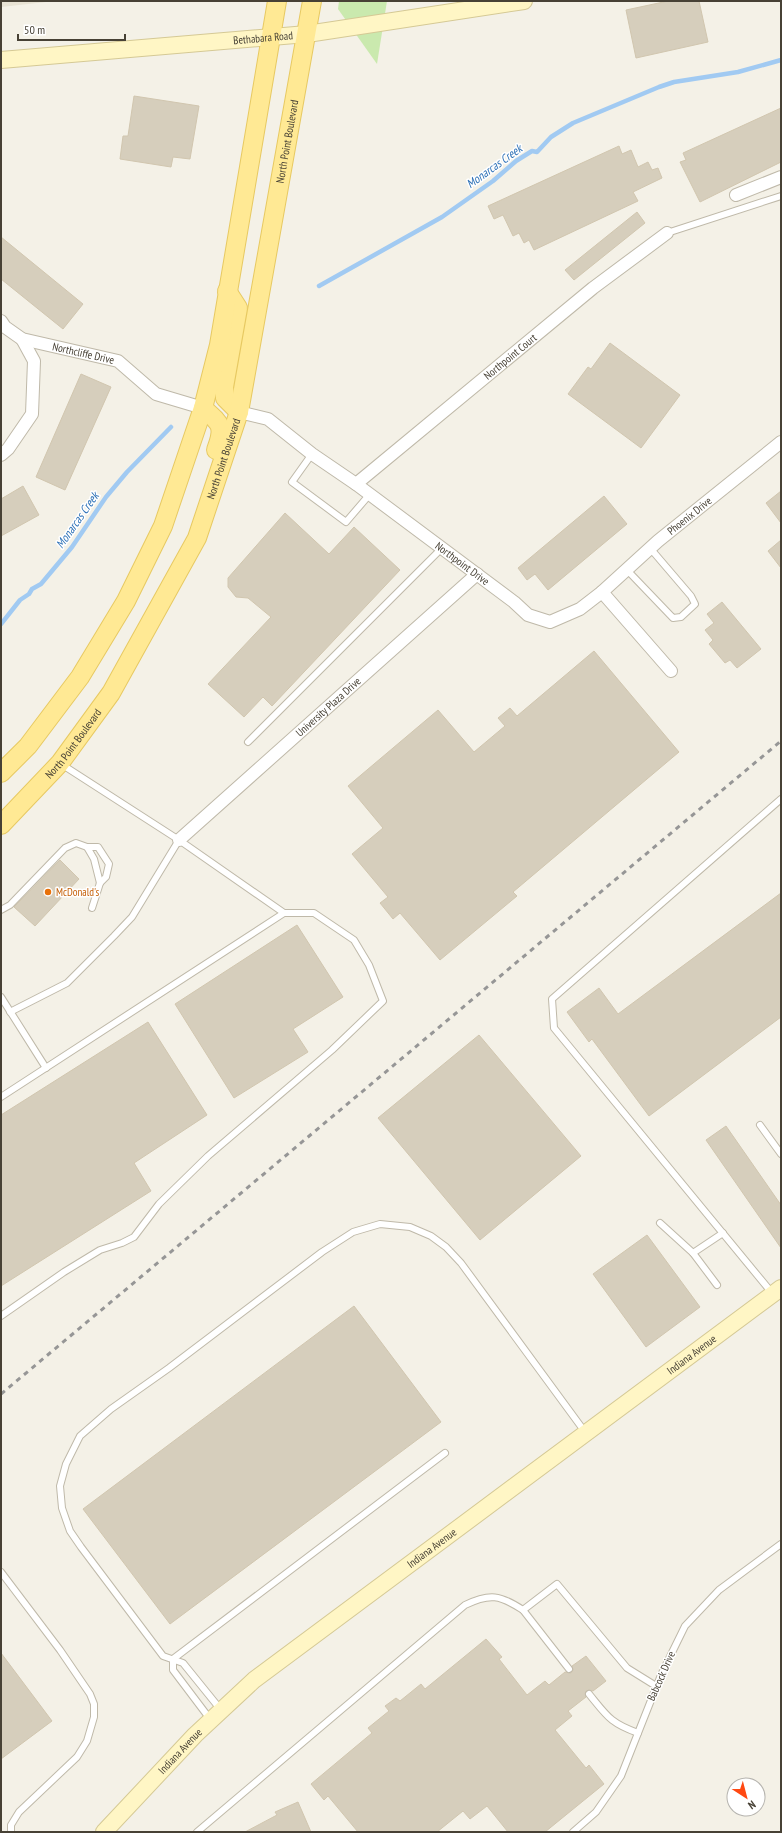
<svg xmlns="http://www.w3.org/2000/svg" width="782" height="1833" viewBox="0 0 782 1833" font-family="'PT Sans Narrow',sans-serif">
  <rect width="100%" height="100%" fill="#f4f1e7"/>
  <polygon fill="#e8e3d4" points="1,1 55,1 1,7"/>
  <polygon fill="#cae9ae" points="339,1 387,1 377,64 338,9"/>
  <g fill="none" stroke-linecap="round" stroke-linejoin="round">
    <g stroke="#a1caf2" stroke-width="4.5">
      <polyline points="319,286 442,217 493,181 516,161 532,151 537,152 551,137 573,123 659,87 674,82 738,72 781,60"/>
      <polyline points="1,624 20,600 29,594 32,589 41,584 72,547 106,497 127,472 171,427"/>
    </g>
  </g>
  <g fill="#d6cebc" stroke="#d1c6af">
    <polygon points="668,1 699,1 708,42 636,58 626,10"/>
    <polygon points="134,96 199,106 190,159 173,157 171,167 120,159 123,136 128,136"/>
    <polygon points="781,108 781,162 700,202 680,162 686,160 683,153"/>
    <polygon points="619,146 622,154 631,150 638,167 648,162 652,170 658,168 662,178 633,192 638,201 534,250 529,240 524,243 519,233 513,236 503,215 494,219 488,206"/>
    <polygon points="637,212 645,223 574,280 565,270"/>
    <polygon points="1,237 83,304 63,329 1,279"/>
    <polygon points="610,343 680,395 641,448 568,394 588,367 591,369"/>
    <polygon points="81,374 111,387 65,490 36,477"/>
    <polygon points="23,486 39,515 1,536 1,499"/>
    <polygon points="781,491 781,523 766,503"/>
    <polygon points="604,496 627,524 548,590 535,574 527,580 518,568"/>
    <polygon points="285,513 329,554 354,527 400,570 272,706 263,697 244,717 208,684 271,617 248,598 236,597 228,587 228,578"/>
    <polygon points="781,540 781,568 768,551"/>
    <polygon points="722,602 761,649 737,668 730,660 725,663 709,644 713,640 705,630 714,623 707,614"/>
    <polygon points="594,651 679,752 513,892 517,896 440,960 400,913 393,919 380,903 388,897 352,854 383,828 348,786 438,710 474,752 505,726 498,718 510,708 517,716"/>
    <polygon points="60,860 79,879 35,926 14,907"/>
    <polygon points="781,893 781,1017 649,1116 592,1039 589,1042 567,1012 599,988 618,1014"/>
    <polygon points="297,925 343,997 293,1029 308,1052 234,1098 175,1004"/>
    <polygon points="148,1022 207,1115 134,1163 151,1191 1,1286 1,1115"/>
    <polygon points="479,1035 581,1156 480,1240 378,1118"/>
    <polygon points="726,1126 781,1205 781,1248 706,1140"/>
    <polygon points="647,1235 700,1307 646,1347 593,1274"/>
    <polygon points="354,1306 441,1422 170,1624 83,1509"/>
    <polygon points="486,1639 502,1657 499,1659 527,1695 545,1681 549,1685 565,1672 571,1673 573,1670 572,1666 586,1656 606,1681 593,1691 589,1690 586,1691 586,1697 568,1711 572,1716 555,1730 586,1768 589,1765 604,1784 545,1832 508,1832 487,1806 470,1819 463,1811 437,1832 358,1832 328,1796 324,1800 311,1784 372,1733 368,1728 389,1711 385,1706 396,1698 400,1701 421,1684 425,1689"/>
    <polygon points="1,1653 52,1721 1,1759"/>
    <polygon points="298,1802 311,1832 245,1832 277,1815 275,1812"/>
  </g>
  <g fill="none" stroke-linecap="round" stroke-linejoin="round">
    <defs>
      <g id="lane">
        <polyline points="667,233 781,196"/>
        <polyline points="312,454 292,482 346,522 370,494"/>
        <polyline points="627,570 673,618 681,617 695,604 691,596 650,548"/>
        <polyline points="248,742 442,548"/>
        <polyline points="87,847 98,847 109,864 106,877 100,883"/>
        <polyline points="1,910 10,905 65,848 76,843 87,847 94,859 100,883 92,908"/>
        <polyline points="1,997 46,1068"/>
        <polyline points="10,1012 67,983 114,936 132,917 179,840"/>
        <polyline points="1,1097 284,913 179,840 61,764"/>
        <polyline points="760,1125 781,1154"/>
        <polyline points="660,1223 693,1253"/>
        <polyline points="717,1285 693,1253 723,1233"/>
        <polyline points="772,1293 554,1028 552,999 781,799"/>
        <polyline points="1,1316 64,1272 100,1250 122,1243 134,1237 159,1204 208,1156 332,1050 383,1001 369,965 354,940 314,913 284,913"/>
        <polyline points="1,1572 60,1650 90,1694 94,1704 94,1717 87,1741 77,1757 19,1812 11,1825 11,1832"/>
        <polyline points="523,1610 569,1669"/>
        <polyline points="173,1659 445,1453"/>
        <polyline points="173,1659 173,1670 210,1719"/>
        <path d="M 589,1694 C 607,1716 610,1723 638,1733"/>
        <polyline points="221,1710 183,1663 163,1656 81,1547 70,1531 62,1508 60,1486 66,1464 80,1436 111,1409 169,1368 322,1252 353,1232 380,1224 410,1227 431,1236 446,1247 461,1263 585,1432"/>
        <path d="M 197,1832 L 465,1605 C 490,1593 500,1595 523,1610 L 557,1584 L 627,1668 L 656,1686"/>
        <polyline points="573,1832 596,1812 621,1776 661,1675 685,1626 719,1590 781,1544"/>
      </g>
      <g id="street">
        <polyline points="736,195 781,177"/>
        <path id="s1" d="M 1,321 L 5,327 L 22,339 L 118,361 L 156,394 L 203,408"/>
        <path id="s2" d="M 239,412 L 268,419 L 312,454 L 356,484 L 514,602 L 528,615 L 550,622 L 580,609 L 602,592 L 671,671"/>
        <polyline points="1,455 8,449 32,414 34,361 22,339"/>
        <path id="s3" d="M 356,484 L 593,288 L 667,233"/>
        <path id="s4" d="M 602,592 L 658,541 L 781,442"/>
        <path id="s5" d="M 179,840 L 477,574"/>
      </g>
      <g id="secondary">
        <path id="s6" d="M 1,60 L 307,34 L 524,1"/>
        <path id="s7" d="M 104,1832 L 195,1735 L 254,1680 L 781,1288"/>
      </g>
      <g id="primary">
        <polyline points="227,291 238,308 224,387 225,398 239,412"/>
        <path d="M 203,408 C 221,424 225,426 216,450"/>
        <polyline points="1,773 28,746 80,677 126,601 163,526 203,408 219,345 277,1"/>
        <path id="s8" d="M 1,825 L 60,763 L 111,693 L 197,538 L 239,412 L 312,1"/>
      </g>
    </defs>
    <use href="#lane" stroke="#bfb9a9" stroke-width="8"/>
    <use href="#street" stroke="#bfb9a9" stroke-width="14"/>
    <use href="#secondary" stroke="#d5c995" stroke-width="18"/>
    <use href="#primary" stroke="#e7c962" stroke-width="20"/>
    <use href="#lane" stroke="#fff" stroke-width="6"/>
    <use href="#street" stroke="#fff" stroke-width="12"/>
    <use href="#secondary" stroke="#fff6c5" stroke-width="16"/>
    <use href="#primary" stroke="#ffe994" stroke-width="18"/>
    <polyline stroke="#969696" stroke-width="3" stroke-dasharray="5 5" stroke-linecap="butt" points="1,1394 781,741"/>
  </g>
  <circle fill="#e8710a" stroke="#fff" stroke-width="1.5" cx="48" cy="892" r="4"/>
  <g text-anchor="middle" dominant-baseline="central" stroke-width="3" stroke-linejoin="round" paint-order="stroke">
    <g font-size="11" fill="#474135" stroke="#fff">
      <text stroke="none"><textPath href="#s6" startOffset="263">Bethabara Road</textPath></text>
      <text stroke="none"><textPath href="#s8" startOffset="757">North Point Boulevard</textPath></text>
      <text stroke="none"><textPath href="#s1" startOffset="91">Northcliffe Drive</textPath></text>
      <text stroke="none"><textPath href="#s3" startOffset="200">Northpoint Court</textPath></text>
      <text stroke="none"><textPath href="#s8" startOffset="433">North Point Boulevard</textPath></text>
      <text stroke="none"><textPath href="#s4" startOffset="116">Phoenix Drive</textPath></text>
      <text stroke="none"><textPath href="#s2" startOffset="272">Northpoint Drive</textPath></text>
      <text stroke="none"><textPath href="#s5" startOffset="200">University Plaza Drive</textPath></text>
      <text stroke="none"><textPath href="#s8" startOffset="109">North Point Boulevard</textPath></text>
      <text stroke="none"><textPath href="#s7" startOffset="759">Indiana Avenue</textPath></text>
      <text stroke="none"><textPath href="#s7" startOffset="435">Indiana Avenue</textPath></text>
      <text transform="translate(661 1676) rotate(-66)">Babcock Drive</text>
      <text stroke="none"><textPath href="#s7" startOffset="111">Indiana Avenue</textPath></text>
    </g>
    <g font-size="11" fill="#c56008" stroke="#fff" text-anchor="start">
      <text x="56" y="892">McDonald's</text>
    </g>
    <g font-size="12" font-style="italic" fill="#2c70b6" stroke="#fff">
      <text transform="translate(494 166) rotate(-36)">Monarcas Creek</text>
      <text transform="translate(77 520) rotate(-55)">Monarcas Creek</text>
    </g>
  </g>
  <rect width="782" height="1833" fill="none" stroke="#474135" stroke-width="4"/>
  <g transform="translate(746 1797) rotate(144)"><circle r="19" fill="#ffffff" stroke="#b5b3ae"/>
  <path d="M0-3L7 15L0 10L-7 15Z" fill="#ff4912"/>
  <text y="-6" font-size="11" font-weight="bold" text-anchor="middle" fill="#474135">N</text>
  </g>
  <path d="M18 34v6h107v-6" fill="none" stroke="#474135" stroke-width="2"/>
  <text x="24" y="34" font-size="12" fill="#474135" stroke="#ffffff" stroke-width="3" paint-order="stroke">50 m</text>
</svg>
